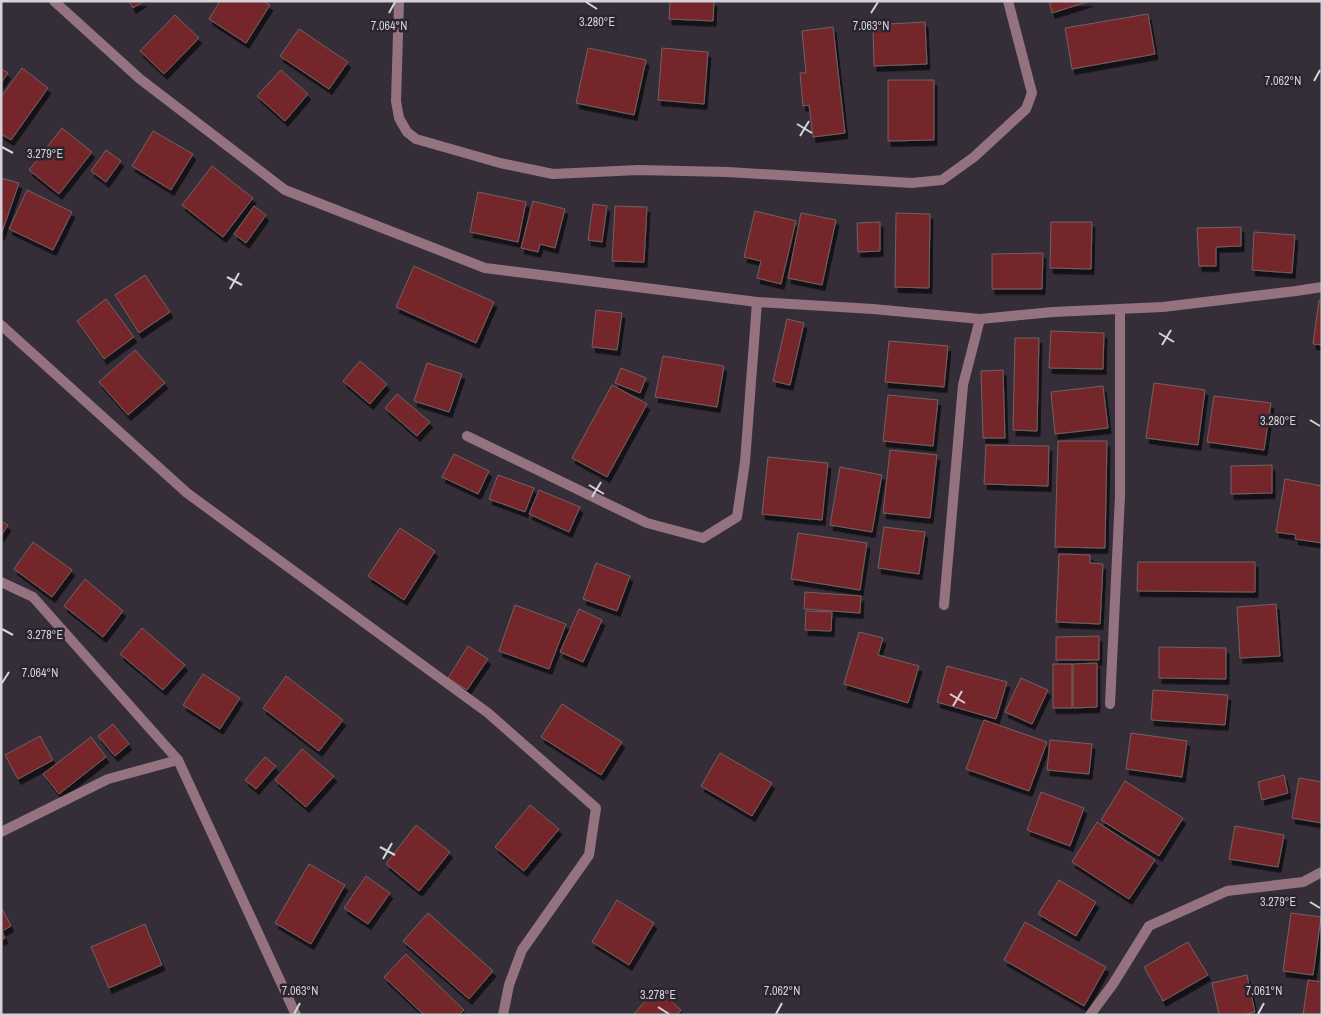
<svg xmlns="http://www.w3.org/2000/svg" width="1323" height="1016" viewBox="0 0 1323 1016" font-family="'Archivo Narrow',sans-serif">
  <defs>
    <filter id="shadow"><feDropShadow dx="3" dy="5.5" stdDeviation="0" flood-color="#0009"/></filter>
  </defs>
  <rect width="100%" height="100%" fill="#352e39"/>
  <g fill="#74282c" stroke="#716161" filter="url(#shadow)">
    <polygon points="129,1 144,1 133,8"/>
    <polygon points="220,1 263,1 270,5 246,43 209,19"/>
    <polygon points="670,1 714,1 713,21 669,19"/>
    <polygon points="1049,1 1090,1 1052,13"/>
    <polygon points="1148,14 1155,54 1072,69 1065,28"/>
    <polygon points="175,15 199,38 164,74 140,51"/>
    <polygon points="925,22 927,64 874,66 873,25"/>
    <polygon points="833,27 845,133 813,137 809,105 803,106 800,73 806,73 802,31"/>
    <polygon points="299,29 348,62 329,89 280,56"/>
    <polygon points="588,48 646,60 634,115 576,103"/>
    <polygon points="662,48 708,52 704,104 658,100"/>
    <polygon points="22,68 48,88 11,140 1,134 1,97"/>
    <polygon points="1,69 8,73 1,83"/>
    <polygon points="281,70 308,94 285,121 257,96"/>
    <polygon points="888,80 934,80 934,140 888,141"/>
    <polygon points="62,128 92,152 59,194 29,170"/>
    <polygon points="153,131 193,154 171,190 132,166"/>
    <polygon points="106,150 121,161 106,182 91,171"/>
    <polygon points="212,166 253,198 223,237 182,205"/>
    <polygon points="1,178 19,183 1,235"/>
    <polygon points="27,190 72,212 53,250 9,229"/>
    <polygon points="478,192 526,202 518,242 470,232"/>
    <polygon points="533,201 565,209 555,248 540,244 538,252 521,248"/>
    <polygon points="593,204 607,206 602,242 588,240"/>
    <polygon points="254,206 266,215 246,243 234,234"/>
    <polygon points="615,206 647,207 644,262 612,261"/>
    <polygon points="755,211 796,221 781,284 757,278 761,261 744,257"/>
    <polygon points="801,213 836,220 822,285 788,278"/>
    <polygon points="896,213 930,214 929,288 895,287"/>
    <polygon points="880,222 880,251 858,252 857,223"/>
    <polygon points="1051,222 1092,222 1091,269 1050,268"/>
    <polygon points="1241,227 1241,246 1216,247 1216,266 1199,266 1197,228"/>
    <polygon points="1254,232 1295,235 1292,273 1252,270"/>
    <polygon points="1043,253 1042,289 992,289 992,254"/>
    <polygon points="414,266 494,302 476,343 396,307"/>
    <polygon points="145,275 170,312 139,333 115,295"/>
    <polygon points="106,299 134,337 104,359 77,321"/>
    <polygon points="1319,300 1322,301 1322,345 1313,344"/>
    <polygon points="596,310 622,313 617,350 592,347"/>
    <polygon points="787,319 804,323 790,385 773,381"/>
    <polygon points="1051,331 1104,333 1103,369 1049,368"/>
    <polygon points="1015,338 1039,338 1037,431 1013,430"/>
    <polygon points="889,341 948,346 944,387 885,382"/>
    <polygon points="135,350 165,383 128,415 99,382"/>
    <polygon points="663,356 724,366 717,407 655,397"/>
    <polygon points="360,361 387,384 370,404 343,381"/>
    <polygon points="427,363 462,374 449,412 414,401"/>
    <polygon points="621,368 646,378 640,393 615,383"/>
    <polygon points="1003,370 1005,438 983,438 981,371"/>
    <polygon points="1154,383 1205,390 1198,445 1146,438"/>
    <polygon points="612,385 647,404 607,477 572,458"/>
    <polygon points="1103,386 1108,428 1055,434 1051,392"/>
    <polygon points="397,394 430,422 417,436 385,408"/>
    <polygon points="888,395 938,400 933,446 883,441"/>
    <polygon points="1214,396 1271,403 1264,450 1207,442"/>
    <polygon points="1058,441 1107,441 1105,548 1055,547"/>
    <polygon points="986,445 1049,446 1048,486 984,484"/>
    <polygon points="890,450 937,455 930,518 883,513"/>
    <polygon points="454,454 489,471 478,494 442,477"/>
    <polygon points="768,457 828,463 822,520 762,514"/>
    <polygon points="1272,465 1272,493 1231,494 1231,466"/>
    <polygon points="840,467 882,475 872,532 830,525"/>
    <polygon points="498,475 534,488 525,512 489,499"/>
    <polygon points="1285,479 1322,486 1322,543 1295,539 1296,535 1276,532"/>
    <polygon points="539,490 580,507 569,532 529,514"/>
    <polygon points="1,521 8,525 1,536"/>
    <polygon points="884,527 925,532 919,574 878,568"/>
    <polygon points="400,528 435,551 404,600 368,576"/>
    <polygon points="798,533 867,543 860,590 791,579"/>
    <polygon points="33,542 72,570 52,597 14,569"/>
    <polygon points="1059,554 1090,555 1090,563 1103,564 1100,624 1056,622"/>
    <polygon points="1138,562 1255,562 1255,592 1137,591"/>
    <polygon points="596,563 630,576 617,611 583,599"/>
    <polygon points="85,579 123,611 103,637 64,606"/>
    <polygon points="805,592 861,596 860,613 804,609"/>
    <polygon points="1276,604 1280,656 1240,658 1237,607"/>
    <polygon points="515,605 566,624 549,669 499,651"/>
    <polygon points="579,609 602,620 583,662 560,652"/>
    <polygon points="806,611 832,612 831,631 805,630"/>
    <polygon points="142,628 185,665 163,690 120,654"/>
    <polygon points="859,632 883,638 878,655 919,666 908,703 844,684"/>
    <polygon points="1099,636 1099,660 1056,660 1056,637"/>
    <polygon points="468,646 488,659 467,690 448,678"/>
    <polygon points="1159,647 1226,648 1226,679 1159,678"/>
    <polygon points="1097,663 1097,707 1073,708 1073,664"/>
    <rect x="1053" y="664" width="19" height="44"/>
    <polygon points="947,666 1007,682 996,719 937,702"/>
    <polygon points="203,674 240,698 220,729 183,705"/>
    <polygon points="286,676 343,720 319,751 263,708"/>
    <polygon points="1021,678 1048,690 1032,724 1005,712"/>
    <polygon points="1153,690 1228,695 1225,725 1151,720"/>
    <polygon points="562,704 622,742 601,775 541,737"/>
    <polygon points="984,720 1047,742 1029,791 966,769"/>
    <polygon points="113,724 129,744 115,756 98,736"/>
    <polygon points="1131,733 1187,741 1182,777 1126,769"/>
    <polygon points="40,736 53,760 18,779 5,755"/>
    <polygon points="91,737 106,757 59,794 43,774"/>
    <polygon points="1050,740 1092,744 1089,774 1047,770"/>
    <polygon points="302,749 334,776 306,807 275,780"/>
    <polygon points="720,753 772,783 752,816 701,786"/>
    <polygon points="265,757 276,766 256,789 245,780"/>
    <polygon points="1284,775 1288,793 1262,800 1258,782"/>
    <polygon points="1299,778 1322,782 1322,823 1292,818"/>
    <polygon points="1125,781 1183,818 1159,856 1101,820"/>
    <polygon points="1041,792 1084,808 1070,846 1027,830"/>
    <polygon points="530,805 559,829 524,871 495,847"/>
    <polygon points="1097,822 1155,860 1129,899 1072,862"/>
    <polygon points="416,825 450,852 419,891 386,864"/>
    <polygon points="1235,826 1284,835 1278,867 1229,859"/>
    <polygon points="309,864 345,885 311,944 275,923"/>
    <polygon points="366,876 390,893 368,924 344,908"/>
    <polygon points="1059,880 1096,902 1076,936 1038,914"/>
    <polygon points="617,900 654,923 629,965 592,942"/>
    <polygon points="1,907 11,926 2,931 5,938 1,940"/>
    <polygon points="428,913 493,971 469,999 403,941"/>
    <polygon points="1291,913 1321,917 1313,975 1283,971"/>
    <polygon points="1025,922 1106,967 1084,1006 1004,960"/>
    <polygon points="145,924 162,965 109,988 91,947"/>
    <polygon points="1188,942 1208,975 1163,1001 1144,967"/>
    <polygon points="406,954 464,1010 459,1015 424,1015 384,977"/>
    <polygon points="1247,975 1255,1012 1241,1015 1219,1015 1212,983"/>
    <polygon points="1308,980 1322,982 1322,1015 1303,1015"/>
    <polygon points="657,988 681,1010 677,1015 633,1015"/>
  </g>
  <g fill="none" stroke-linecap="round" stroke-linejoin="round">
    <g stroke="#957280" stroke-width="10">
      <polyline points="54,1 140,79 285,190 485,268 757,302 873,309 980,319 1053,312 1163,307 1296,291 1322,287"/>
      <polyline points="399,1 396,101 399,118 407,132 416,139 500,163 553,174 638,170 728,172 912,183 942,180 974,157 1026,109 1032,93 1008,1"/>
      <polyline points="1,325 187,493 488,713 596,808 589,855 522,950 509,985 503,1015"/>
      <polyline points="467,436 647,523 703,538 737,517 745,462 757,302"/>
      <polyline points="1,582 33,597 178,760 296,1015"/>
      <polyline points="944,605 963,385 980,319"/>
      <polyline points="1110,704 1120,496 1120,309"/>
      <polyline points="1,832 108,779 178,760"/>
      <polyline points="1090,1015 1113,984 1149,926 1227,891 1303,882 1322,872"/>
    </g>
  </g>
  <path fill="none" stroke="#d6d2d9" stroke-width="2" d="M 586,2 L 597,9M 389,13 L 395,2M 871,13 L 878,2M 1314,81 L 1320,70M 797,124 L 812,133M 800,136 L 809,121M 2,147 L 13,153M 227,277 L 242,285M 230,289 L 239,273M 1159,333 L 1174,342M 1162,345 L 1171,330M 1310,420 L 1320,426M 589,485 L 604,494M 592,497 L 601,482M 2,629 L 13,635M 2,683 L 9,672M 950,694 L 965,703M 953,706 L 962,691M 380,847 L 395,855M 383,859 L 392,843M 1310,902 L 1320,908M 658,1007 L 669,1014M 294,1014 L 300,1003M 776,1014 L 782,1003M 1258,1014 L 1264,1003"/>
  <g font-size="12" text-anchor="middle" fill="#d6d2d9" stroke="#2a252f" stroke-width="5" stroke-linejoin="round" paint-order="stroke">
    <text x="597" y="26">3.280°E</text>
    <text x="389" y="30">7.064°N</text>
    <text x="871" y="30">7.063°N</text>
    <text x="1283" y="85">7.062°N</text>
    <text x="45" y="158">3.279°E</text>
    <text x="1278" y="425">3.280°E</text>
    <text x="45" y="639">3.278°E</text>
    <text x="40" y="677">7.064°N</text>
    <text x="1278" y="906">3.279°E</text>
    <text x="300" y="995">7.063°N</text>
    <text x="782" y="995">7.062°N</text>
    <text x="1264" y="995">7.061°N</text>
    <text x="658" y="999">3.278°E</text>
  </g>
  <rect width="1323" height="1016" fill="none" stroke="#d6d2d9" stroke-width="5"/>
</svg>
